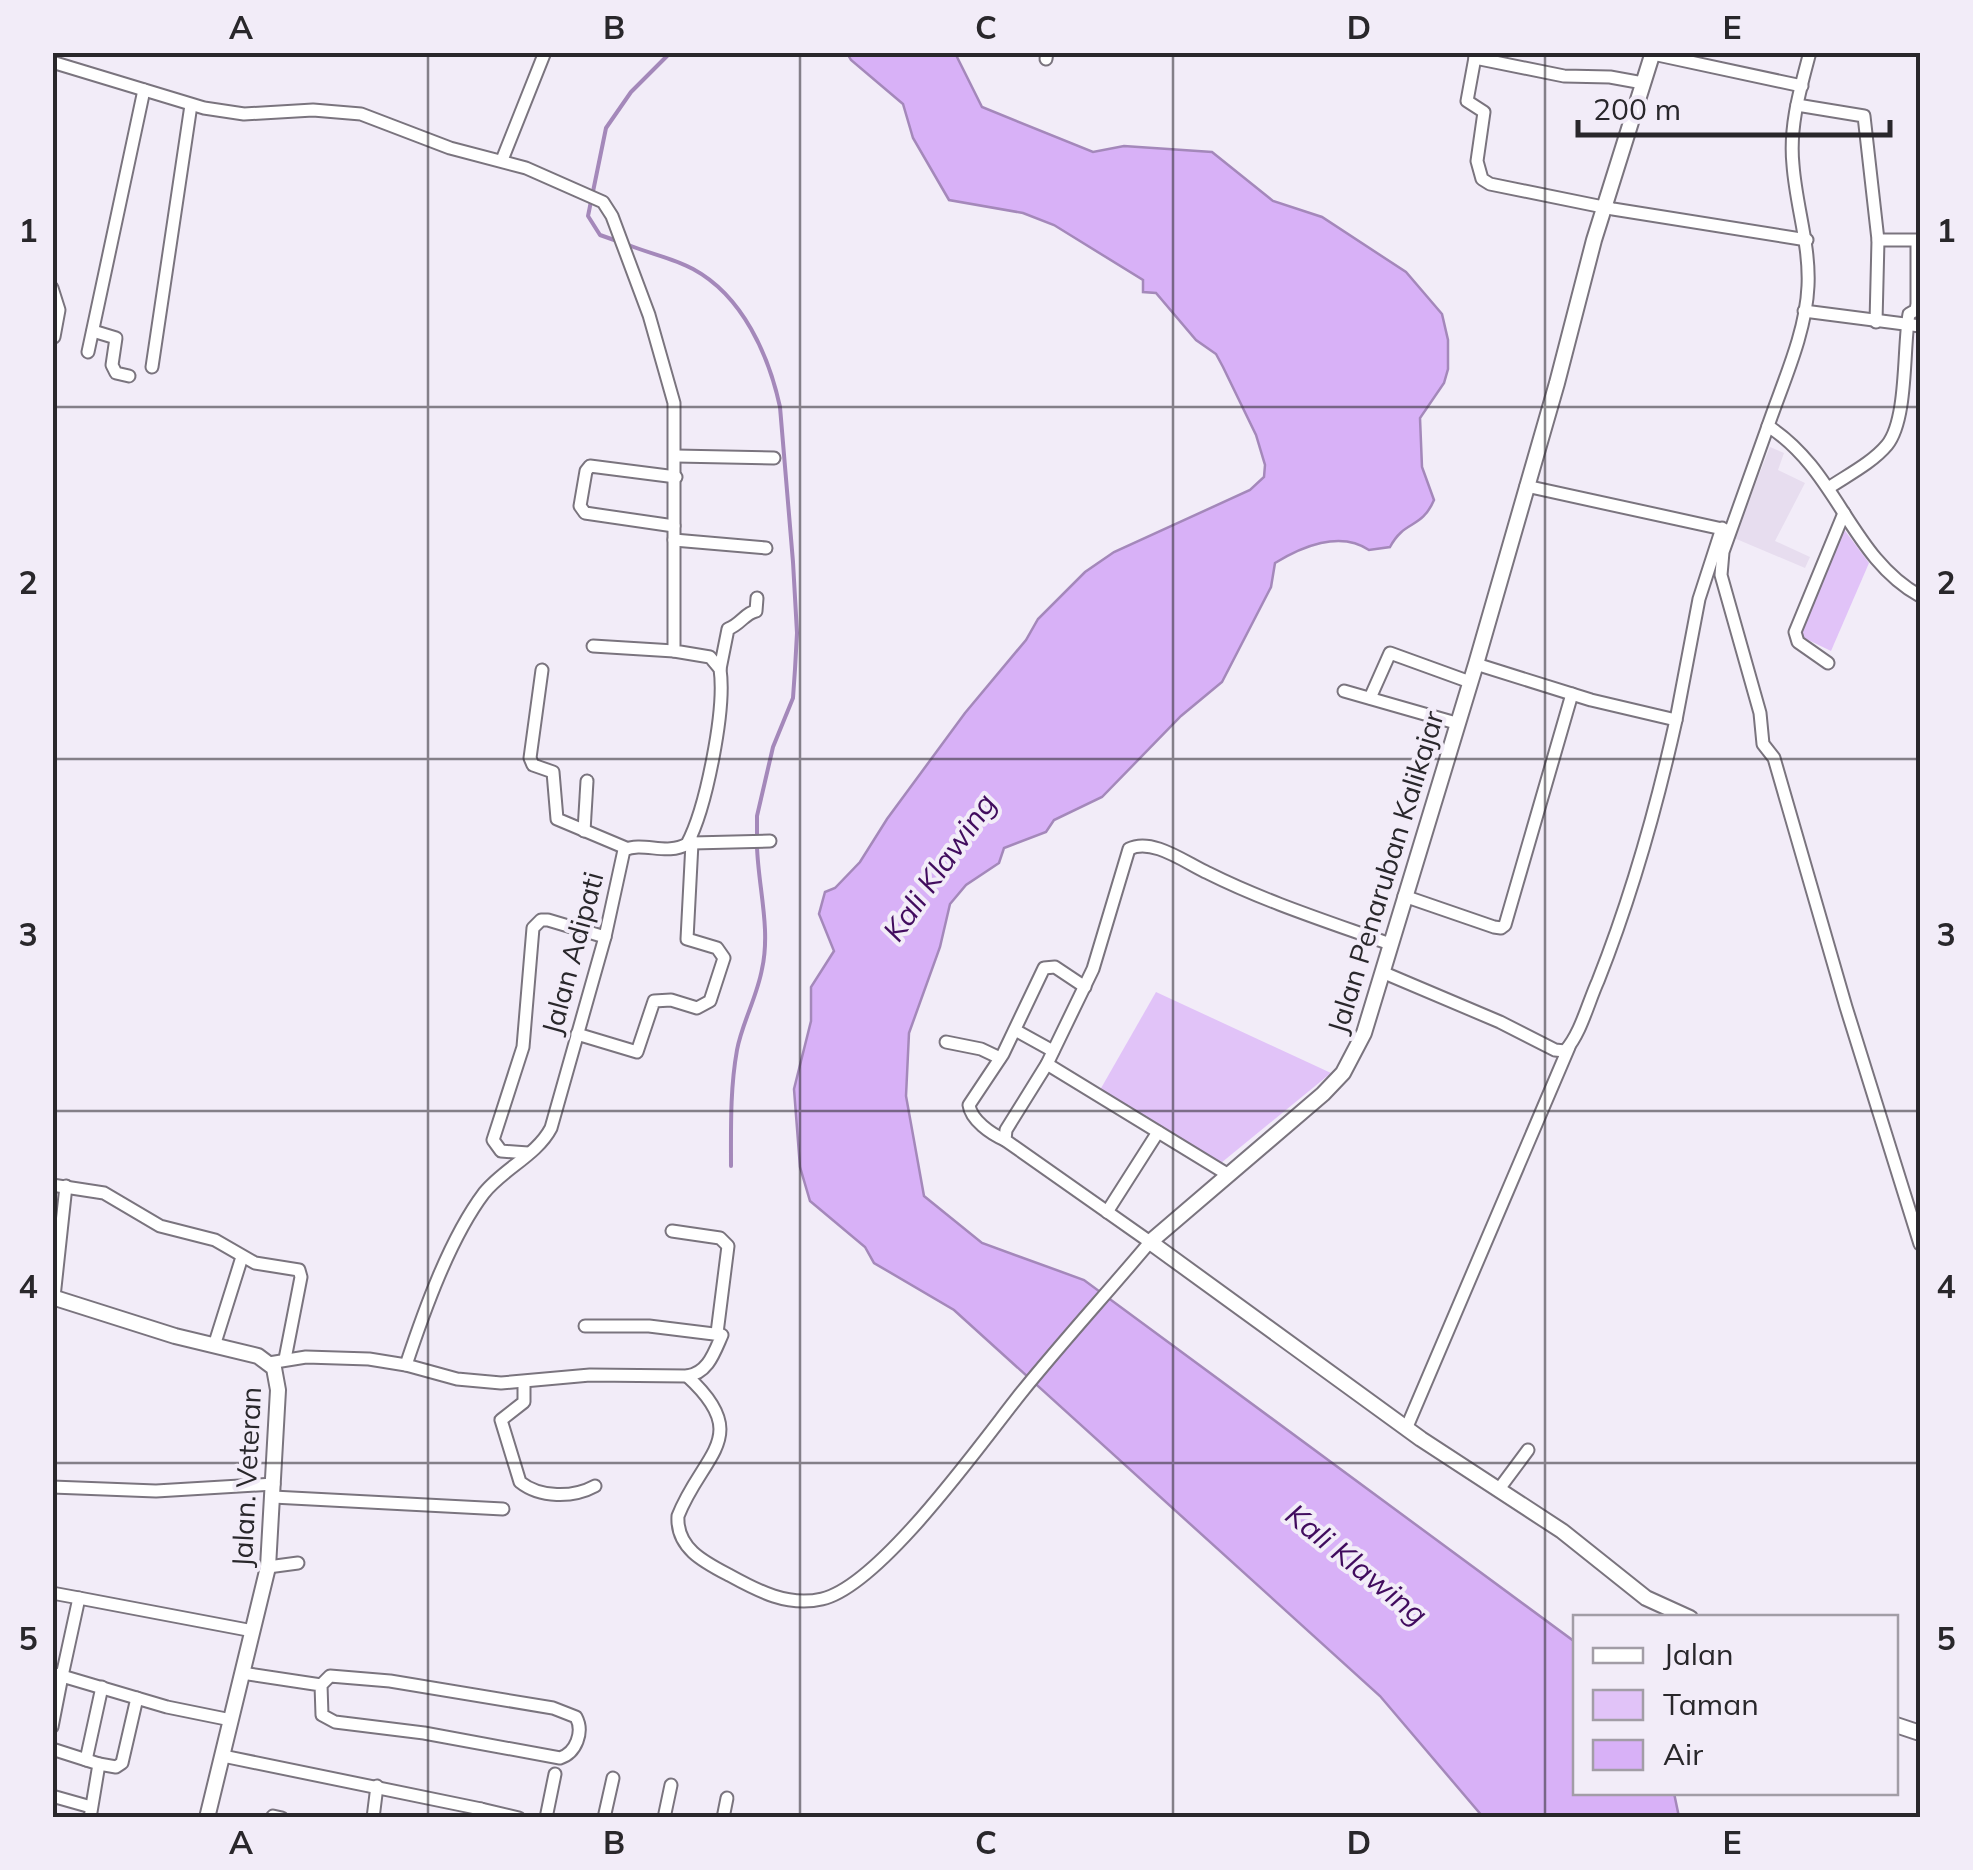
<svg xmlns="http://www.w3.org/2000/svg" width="1973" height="1870" viewBox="0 0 1973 1870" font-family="Mulish,sans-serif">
  <rect width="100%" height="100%" fill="#f2ecf8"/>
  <polygon fill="#e7ddef" points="1770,447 1784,453 1778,470 1805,483 1775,541 1810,557 1805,568 1734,538"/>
  <g fill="#e1c3f8">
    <polygon points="1843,528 1869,563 1831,651 1798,635"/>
    <polygon points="1156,992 1331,1073 1221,1163 1100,1090"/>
  </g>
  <path fill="#d8b1f7" stroke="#a488ba" stroke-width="2.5" d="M 847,53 L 955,53 L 982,107 L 1093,152 L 1124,146 L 1212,152 L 1273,201 L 1322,217 L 1406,272 L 1442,314 L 1448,340 L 1448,369 L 1444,383 L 1420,418 L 1422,467 L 1434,500 C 1421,530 1405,519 1390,547 L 1369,550 C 1340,530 1301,547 1275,563 L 1271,587 L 1222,682 L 1181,716 L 1102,797 L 1054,820 L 1046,832 L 1004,848 L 999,863 L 966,885 L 950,904 L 940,947 L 909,1033 L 906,1096 L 924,1196 L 982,1243 L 1084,1280 L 1575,1642 L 1576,1792 L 1674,1793 L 1679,1817 L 1483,1817 L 1380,1696 L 954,1310 L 874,1263 L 865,1247 L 810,1201 L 800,1167 L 794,1089 L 811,1021 L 811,987 L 834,951 L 819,914 L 825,892 L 835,888 L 860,862 L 887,819 L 965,713 L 1026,640 L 1038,619 L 1085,572 L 1114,552 L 1250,490 L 1264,477 L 1265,465 L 1256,435 L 1223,367 L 1216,354 L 1196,340 L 1156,293 L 1143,292 L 1143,280 L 1054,225 L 1023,213 L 949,200 L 913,138 L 903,104 L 851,60 Z"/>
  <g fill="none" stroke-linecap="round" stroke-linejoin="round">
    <g stroke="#a488ba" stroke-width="4">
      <polyline points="617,241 600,235 588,216 606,128 631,92 671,52"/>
      <path d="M 626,244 C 647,253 673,258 693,269 C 743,296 769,356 780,407 L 793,562 L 797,633 L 795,669 L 793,698 L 773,747 L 757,816 L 757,836"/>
      <path d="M 731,1166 C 731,1128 730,1089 737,1050 C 742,1023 757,997 762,969 C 771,929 758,886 757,846"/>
    </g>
    <defs>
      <g id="minor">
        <polyline points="1476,52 1467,101 1484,112 1477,161 1482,179 1490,184 1613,209 1807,240"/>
        <path d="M 1810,52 C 1800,90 1789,126 1793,165 C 1796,206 1810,245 1808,286 C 1806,333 1783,382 1768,426 C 1838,471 1850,557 1920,596"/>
        <polyline points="1653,54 1802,86"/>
        <polyline points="1475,58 1564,76 1610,77 1643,83"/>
        <polyline points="1046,59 1047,52"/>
        <path d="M 52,62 L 204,108 L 244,114 L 313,110 L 361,114 L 450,148 L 526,168 L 603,202 L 612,216 L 649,315 L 674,403 L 674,651 L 710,657 L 720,669 C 726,709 706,809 687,844 C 667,856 643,841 624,850 L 605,937 L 551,1128 C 537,1155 503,1169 484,1193 C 450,1238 424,1311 406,1365"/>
        <polyline points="1797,105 1864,116 1878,240 1876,322"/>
        <polyline points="502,160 545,52"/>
        <polyline points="52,288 59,310 54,337"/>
        <polyline points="1804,311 1920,326"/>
        <polyline points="93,331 116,338 112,365 116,373 129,376"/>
        <polyline points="88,352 144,90"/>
        <polyline points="152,367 191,105"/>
        <polyline points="1768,426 1723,552 1721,575 1760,713 1763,744 1774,758 1846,1007 1920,1244"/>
        <polyline points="676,456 774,458"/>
        <polyline points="1526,486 1727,530"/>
        <path d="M 1830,487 C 1848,475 1873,462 1887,445 C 1908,419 1903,347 1909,314 L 1916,310 L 1917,304 L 1917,240 L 1878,240"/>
        <polyline points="674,526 585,513 580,506 586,471 590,466 676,477"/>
        <polyline points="674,540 766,548"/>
        <polyline points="593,646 674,651"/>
        <polyline points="1828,663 1798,642 1795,632 1844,513"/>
        <polyline points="1476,664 1591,700 1676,720 1699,599 1722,528"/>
        <path d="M 720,669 L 728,629 C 741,624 745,613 756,611 L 757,598"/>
        <polyline points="542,670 530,758 533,765 553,772 557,819 626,848"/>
        <polyline points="1344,691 1456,723"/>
        <polyline points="1370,698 1390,653 1470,682"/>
        <polyline points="584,831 587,781"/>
        <polyline points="691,838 692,843 770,841"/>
        <polyline points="1404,896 1494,927 1501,928 1505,925 1572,694"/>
        <path d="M 1382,972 L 1500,1022 L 1555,1050 L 1565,1051 C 1581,1033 1588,1003 1598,981 C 1632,895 1656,810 1676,720"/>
        <polyline points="1015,1030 1053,1051"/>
        <polyline points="577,1034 637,1052 654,1001 671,1000 697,1008 710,1001 724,958 717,948 687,939 692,843"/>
        <polyline points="946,1042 981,1049 1000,1058"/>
        <polyline points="1047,1064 1227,1174"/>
        <path d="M 1005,1140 C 991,1134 971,1120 969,1105 L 1003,1054 L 1044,968 L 1055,967 L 1085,987"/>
        <polyline points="528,1153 501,1151 493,1140 523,1047 533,928 541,920 548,920 605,937"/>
        <polyline points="52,1185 104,1193 160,1226 215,1240 255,1263 299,1270 301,1277 285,1359"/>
        <polyline points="1107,1212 1158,1132"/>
        <polyline points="672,1231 720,1238 728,1246 717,1333"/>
        <polyline points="54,1297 66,1186"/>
        <polyline points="214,1346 242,1257"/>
        <path d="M 269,1363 L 306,1357 L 369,1359 L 406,1365 L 457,1379 L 501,1383 L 590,1375 L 687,1376 C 708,1373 714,1353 722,1335 L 649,1326 L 585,1326"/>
        <path d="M 687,1376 C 754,1437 702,1454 678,1516 C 676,1548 704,1562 729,1575 C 758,1591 788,1607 822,1599 C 880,1586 982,1442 1021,1393 C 1063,1341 1108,1292 1150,1242 L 1005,1140 L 1006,1130 L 1047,1064 L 1093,969 L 1129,849 C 1152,837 1186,863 1208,873 C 1266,902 1329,922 1390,944"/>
        <path d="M 524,1383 L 524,1402 L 501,1420 L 520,1482 C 540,1498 573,1498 595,1486"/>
        <polyline points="1406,1429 1569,1047"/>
        <polyline points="52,1487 156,1491 274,1484"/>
        <polyline points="1499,1489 1528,1450"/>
        <polyline points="273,1497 503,1509"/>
        <polyline points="268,1567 298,1563"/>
        <polyline points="52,1593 79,1598 62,1676 52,1673"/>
        <polyline points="79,1598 253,1631"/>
        <path d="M 242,1673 L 321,1685 L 330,1676 L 390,1681 L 553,1708 L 576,1717 C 584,1732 576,1753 560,1758 L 424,1733 L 335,1722 L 322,1715 L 321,1685"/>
        <polyline points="52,1727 62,1676 167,1707 231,1720"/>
        <polyline points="52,1749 99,1764 90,1818"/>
        <polyline points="223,1756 481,1809 477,1818"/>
        <polyline points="86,1760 102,1687"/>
        <polyline points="99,1764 116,1767 122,1763 137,1698"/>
        <polyline points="52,1796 91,1807"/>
        <polyline points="481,1809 519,1818"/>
        <polyline points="273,1816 282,1818"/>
        <polyline points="373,1818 377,1786"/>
        <polyline points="546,1818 555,1774"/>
        <polyline points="604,1818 613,1778"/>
        <polyline points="664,1818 671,1785"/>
        <polyline points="723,1818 727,1798"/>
      </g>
      <g id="tertiary">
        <polyline points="1653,52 1594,240 1557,383 1476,664 1364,1033 1343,1073 1323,1094 1150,1242 1421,1439 1562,1531 1646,1598 1690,1618"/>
        <polyline points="52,1297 175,1336 258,1356 274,1368 278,1390 268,1567 207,1818"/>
        <polyline points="1896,1725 1920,1733"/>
      </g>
    </defs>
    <use href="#minor" stroke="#7a747e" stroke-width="15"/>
    <use href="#tertiary" stroke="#7a747e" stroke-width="18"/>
    <use href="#minor" stroke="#fff" stroke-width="11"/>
    <use href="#tertiary" stroke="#fff" stroke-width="14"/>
  </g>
  <path fill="none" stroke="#29272b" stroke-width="2.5" stroke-opacity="0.55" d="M 428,52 L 428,1818M 800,52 L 800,1818M 1173,52 L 1173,1818M 1545,52 L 1545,1818M 52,407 L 1920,407M 52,759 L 1920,759M 52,1111 L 1920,1111M 52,1463 L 1920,1463"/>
  <g text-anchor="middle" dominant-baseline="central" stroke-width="8" stroke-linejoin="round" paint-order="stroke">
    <g font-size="28" fill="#29272b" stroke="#f2ecf8">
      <text transform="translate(1385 872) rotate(-73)">Jalan Penaruban Kalikajar</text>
      <text transform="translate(572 953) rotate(-75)">Jalan Adipati</text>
      <text transform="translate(246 1477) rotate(-87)">Jalan. Veteran</text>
    </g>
    <g font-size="30" font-style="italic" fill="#410c5e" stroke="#f2ecf8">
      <text transform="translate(939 867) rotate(-55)">Kali Klawing</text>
      <text transform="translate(1357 1564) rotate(39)">Kali Klawing</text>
    </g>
  </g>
  <rect width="1973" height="1870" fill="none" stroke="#f2ecf8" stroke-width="110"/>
  <rect x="1573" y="1615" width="325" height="180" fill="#f2ecf8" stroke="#a29da6" stroke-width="2.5"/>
  <rect x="1593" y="1648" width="50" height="15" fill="#ffffff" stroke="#a29da6" stroke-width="2.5"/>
  <text x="1663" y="1665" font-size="30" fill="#29272b">Jalan</text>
  <rect x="1593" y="1690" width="50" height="30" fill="#e1c3f8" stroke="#a29da6" stroke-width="2.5"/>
  <text x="1663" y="1715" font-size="30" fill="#29272b">Taman</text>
  <rect x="1593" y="1740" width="50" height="30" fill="#d8b1f7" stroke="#a29da6" stroke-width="2.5"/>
  <text x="1663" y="1765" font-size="30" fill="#29272b">Air</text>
  <path d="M1578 120v15h312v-15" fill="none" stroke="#29272b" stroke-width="5"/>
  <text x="1593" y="120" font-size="30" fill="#29272b" stroke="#f2ecf8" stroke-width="8" paint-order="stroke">200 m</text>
  <rect x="55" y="55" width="1863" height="1760" fill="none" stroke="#29272b" stroke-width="4"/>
  <g font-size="32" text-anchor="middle" font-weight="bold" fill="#29272b">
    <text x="241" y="39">A</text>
    <text x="614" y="39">B</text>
    <text x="986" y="39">C</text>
    <text x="1359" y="39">D</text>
    <text x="1732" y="39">E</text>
    <text x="28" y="242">1</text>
    <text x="1946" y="242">1</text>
    <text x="28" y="594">2</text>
    <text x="1946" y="594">2</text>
    <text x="28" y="946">3</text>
    <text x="1946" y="946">3</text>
    <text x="28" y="1298">4</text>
    <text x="1946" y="1298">4</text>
    <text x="28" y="1650">5</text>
    <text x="1946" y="1650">5</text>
    <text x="241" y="1854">A</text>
    <text x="614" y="1854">B</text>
    <text x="986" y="1854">C</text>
    <text x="1359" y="1854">D</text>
    <text x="1732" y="1854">E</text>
  </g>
</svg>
